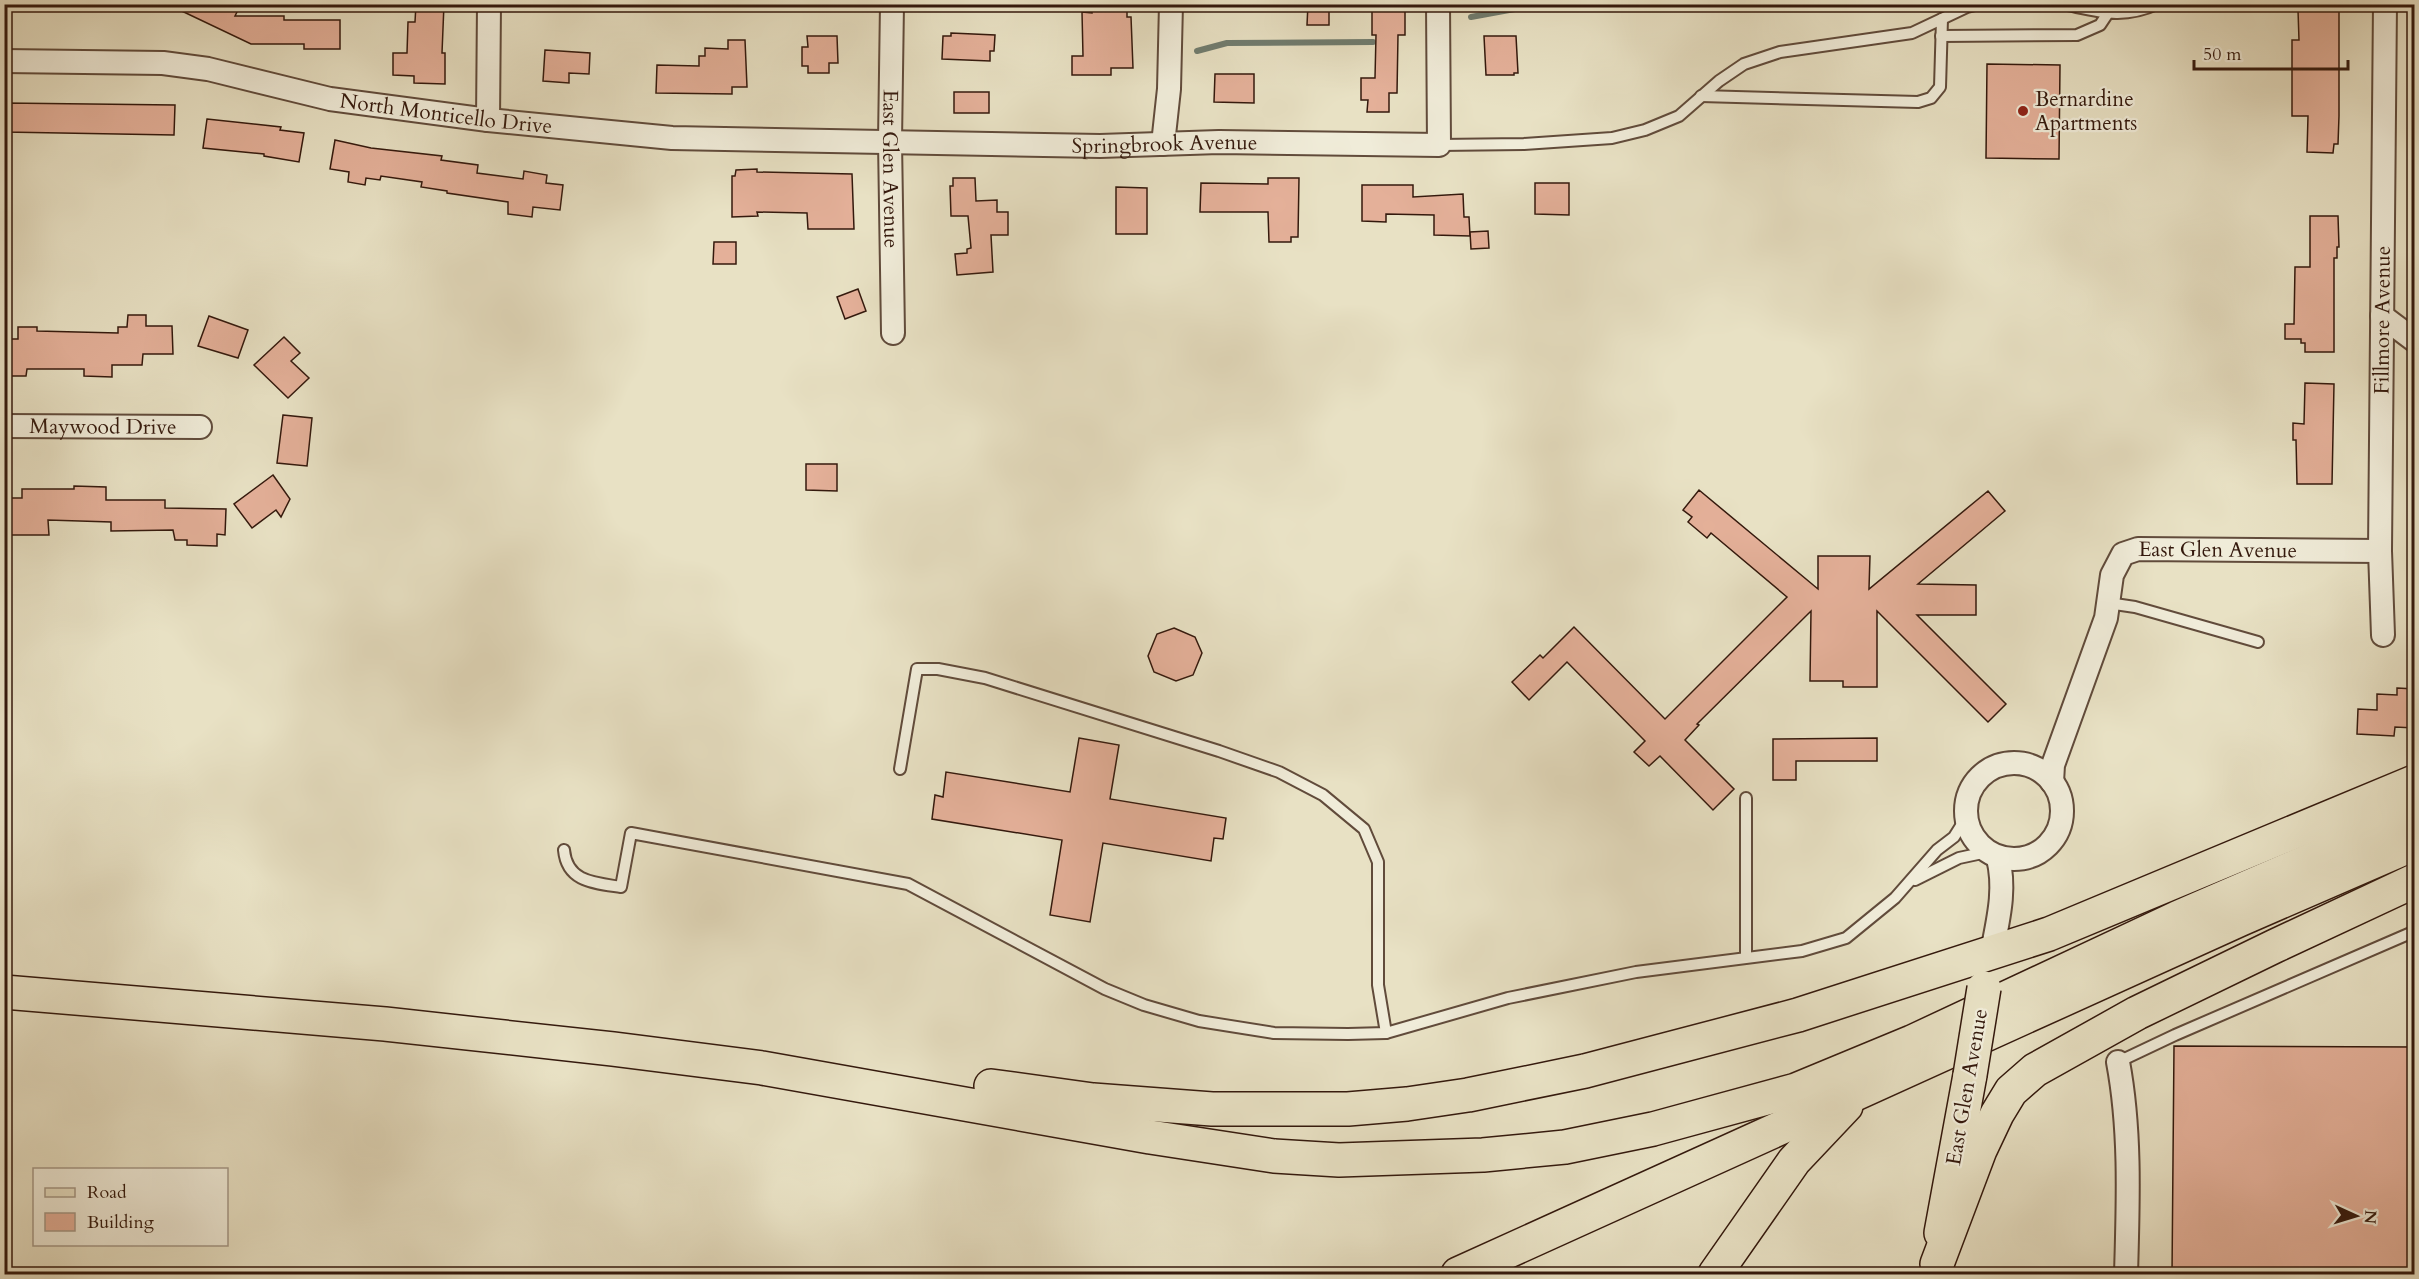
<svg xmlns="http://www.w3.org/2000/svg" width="2419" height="1279" viewBox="0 0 2419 1279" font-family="Cardo,serif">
  <rect width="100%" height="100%" fill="#e8e1c4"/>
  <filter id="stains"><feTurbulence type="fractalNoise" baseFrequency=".00333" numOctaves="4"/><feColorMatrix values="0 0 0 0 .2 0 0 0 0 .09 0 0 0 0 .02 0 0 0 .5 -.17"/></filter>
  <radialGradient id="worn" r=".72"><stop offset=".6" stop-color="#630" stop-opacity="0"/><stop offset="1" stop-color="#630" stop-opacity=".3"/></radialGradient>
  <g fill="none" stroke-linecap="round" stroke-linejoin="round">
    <g stroke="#707c6f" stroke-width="6">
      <polyline points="1471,17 1543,4"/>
      <polyline points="1197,51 1227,43 1373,42"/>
    </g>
  </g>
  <g fill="#e4b099" stroke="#34190d" stroke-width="1.5">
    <polygon points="167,4 241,4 235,16 284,16 284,20 340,20 340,49 304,49 304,44 251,44"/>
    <polygon points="416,4 444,4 442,53 445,53 445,84 414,83 414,76 393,75 393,53 407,53 408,22 415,22"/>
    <polygon points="1308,4 1329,4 1329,25 1307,25"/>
    <polygon points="2303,4 2339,4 2339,116 2338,144 2334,144 2333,153 2307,152 2308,116 2292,116 2292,40 2299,40 2298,10 2303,10"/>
    <polygon points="1092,8 1127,9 1127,17 1131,17 1133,68 1111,68 1111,75 1072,75 1072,56 1083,56 1082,12 1092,13"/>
    <polygon points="1372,11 1405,11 1405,35 1398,35 1397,93 1389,93 1389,112 1367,112 1368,100 1361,100 1361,78 1375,78 1376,35 1372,35"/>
    <polygon points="951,33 995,35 994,51 990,51 990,61 942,59 943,36 951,36"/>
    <polygon points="807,36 837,36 838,63 829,63 829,73 808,73 808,66 802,66 802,47 808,47"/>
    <polygon points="1484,36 1516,36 1518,73 1514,73 1514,75 1486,75"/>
    <polygon points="728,40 745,40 747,87 732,87 732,94 656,93 657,65 699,66 699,56 705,56 705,48 728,49"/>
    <polygon points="545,50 590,53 589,74 569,73 569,83 543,81"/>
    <polygon points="1987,64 2060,65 2059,159 1986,158"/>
    <polygon points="1215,74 1254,74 1254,103 1214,102"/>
    <rect x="954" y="92" width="35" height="21"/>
    <polygon points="4,103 175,105 174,135 4,132"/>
    <polygon points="207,119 281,127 280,130 304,133 299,162 264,156 264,154 203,148"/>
    <polygon points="335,140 371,148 442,156 441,160 478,165 477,173 523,179 524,171 547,175 546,183 563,185 560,210 533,207 532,217 508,214 508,202 447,193 447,191 421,187 422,182 381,176 380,180 366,178 365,185 348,182 349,172 330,169"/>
    <polygon points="757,169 757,172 852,174 854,229 808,229 807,213 757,212 758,216 732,217 732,176 735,176 736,170"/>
    <polygon points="953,178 975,178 976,201 997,200 997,212 1008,212 1008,235 991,235 993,272 957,275 955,254 967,253 967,249 971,248 968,216 951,216 950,186 953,186"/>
    <polygon points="1268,178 1299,178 1298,237 1291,237 1291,242 1269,242 1268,212 1200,212 1201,183 1268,184"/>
    <polygon points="1535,183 1569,183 1569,215 1535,214"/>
    <polygon points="1362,185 1413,185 1413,197 1463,194 1464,217 1469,217 1470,236 1434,235 1434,215 1386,214 1386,222 1362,221"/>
    <polygon points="1116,187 1147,188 1147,234 1116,234"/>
    <polygon points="2310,216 2338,216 2339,247 2337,247 2337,258 2334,258 2334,352 2305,352 2305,343 2301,343 2301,339 2285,339 2285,324 2294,324 2295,267 2310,267"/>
    <polygon points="1488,231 1489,248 1471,249 1470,232"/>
    <polygon points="714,242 736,242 736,264 713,264"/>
    <polygon points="858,289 866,311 845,319 837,297"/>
    <polygon points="128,315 146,315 146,326 172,326 173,354 143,354 142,365 112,365 112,377 84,376 84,369 27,369 26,376 5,376 5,339 18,339 18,327 37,327 37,331 118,333 118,327 127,327"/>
    <polygon points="209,316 248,330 238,358 198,346"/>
    <polygon points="284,337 300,353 291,361 309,378 288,398 254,365"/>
    <polygon points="2305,383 2334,384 2332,484 2297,484 2296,440 2293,440 2293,423 2304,424"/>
    <polygon points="283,415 312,418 307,466 277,463"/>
    <polygon points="806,464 837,464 837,491 806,490"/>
    <polygon points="273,475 290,499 281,517 276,510 252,528 234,504"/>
    <polygon points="74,486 106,487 106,500 165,500 165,508 226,509 225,535 217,534 217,546 187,545 187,540 175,540 173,530 111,531 111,522 48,520 49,535 4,535 4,498 22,498 22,489 74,489"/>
    <polygon points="1699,490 1818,589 1818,556 1870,556 1869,589 1988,491 2005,511 1918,584 1976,585 1976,615 1917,615 2006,704 1988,722 1877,611 1877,687 1843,687 1843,681 1810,681 1811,611 1697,724 1699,725 1685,740 1734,789 1713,810 1660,756 1649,766 1634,752 1645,741 1567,662 1529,700 1512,682 1540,655 1543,658 1574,627 1665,719 1787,597 1711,533 1707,538 1688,522 1692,517 1683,510"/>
    <polygon points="1174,628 1195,637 1202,653 1193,675 1176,681 1154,672 1148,656 1157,634"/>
    <polygon points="2397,688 2415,689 2415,728 2395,727 2394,736 2357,734 2358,709 2377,710 2377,694 2397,695"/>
    <polygon points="1079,738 1119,745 1110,799 1226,818 1223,839 1214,838 1211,861 1103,843 1090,922 1050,915 1062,840 932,819 935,795 943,797 946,772 1070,792"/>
    <polygon points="1877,738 1877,761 1796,761 1796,780 1773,780 1773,739"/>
    <polygon points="2174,1046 2415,1047 2415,1275 2172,1275"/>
  </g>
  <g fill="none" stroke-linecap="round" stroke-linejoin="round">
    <defs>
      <g id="service">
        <path d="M 2062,4 C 2098,11 2122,20 2157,4"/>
        <polyline points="1941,36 2077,35 2100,25 2108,13"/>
        <polyline points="1701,96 1918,102 1931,98 1940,87 1942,19"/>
        <polyline points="1439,145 1524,144 1612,138 1645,130 1679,116 1719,81 1744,64 1780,52 1912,33 1967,7 1979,4"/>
        <polyline points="2108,603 2135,607 2258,642"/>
        <polyline points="900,769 917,669 938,669 985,678 1219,751 1279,772 1323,795 1364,829 1378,862 1378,985 1386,1033"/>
        <polyline points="1746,798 1746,957"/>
        <path d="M 564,850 C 567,882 594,883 621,887 L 631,833 L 908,884 L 1105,989 L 1144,1005 L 1199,1021 L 1274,1033 L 1348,1034 L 1386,1033 L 1508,998 L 1636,972 L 1802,951 L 1846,938 L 1895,898 L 1937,850 L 1954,837 L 1966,818"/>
        <polyline points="1915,880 1959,858 1987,852"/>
        <polyline points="2118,1062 2175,1035 2413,932"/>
      </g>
      <g id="minor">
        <path id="s1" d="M 892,4 L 890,141 L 893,333"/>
        <path id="s2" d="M 4,61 L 163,63 L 208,69 L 330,99 L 488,120 L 672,138 L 1100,146 L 1219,142 L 1439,145 L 1438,4"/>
        <polyline points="488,120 489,4"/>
        <polyline points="1163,144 1169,89 1171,4"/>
        <polyline points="2382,316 2414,340"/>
        <path id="s3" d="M 4,426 L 200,427"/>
        <path id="s4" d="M 2383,635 L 2380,551 L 2385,4"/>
        <circle cx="2014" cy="811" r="48"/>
        <path id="s5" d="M 2052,782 L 2053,765 L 2106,618 L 2112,575 L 2123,554 L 2138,549 L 2380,551"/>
        <path d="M 1992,952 C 1998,920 2006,890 1998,858"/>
        <path d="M 2118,1062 C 2131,1131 2128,1204 2126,1274"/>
      </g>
      <polyline id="primary" points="1941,1233 1970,1075"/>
      <g id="motorway">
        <polyline points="4,992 385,1024 613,1049 762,1068 1150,1137 1274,1156 1339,1160 1483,1155 1565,1147 1653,1129 1796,1090 1912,1042 2177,918 2414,815"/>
        <polyline points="991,1086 1093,1100 1212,1109 1348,1109 1407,1104 1468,1095 1585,1071 1798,1015 2049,934 2414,782"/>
        <polyline points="1937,1264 1980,1150 1997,1114 2011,1091 2035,1070 2137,1013 2275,946 2414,881"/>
        <polyline points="1458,1274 2241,919 2414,844"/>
        <polyline points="1715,1274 1794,1161 1846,1106"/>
      </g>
    </defs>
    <use href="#service" stroke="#614b3b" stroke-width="14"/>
    <use href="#minor" stroke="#614b3b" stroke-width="26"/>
    <use href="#primary" stroke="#34190d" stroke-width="36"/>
    <use href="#motorway" stroke="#34190d" stroke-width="36"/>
    <use href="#service" stroke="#f0ecd9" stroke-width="10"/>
    <use href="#minor" stroke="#f0ecd9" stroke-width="22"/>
    <use href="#primary" stroke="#e8e1c4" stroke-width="33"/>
    <use href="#motorway" stroke="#e8e1c4" stroke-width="33"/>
    <defs>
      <polyline id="primary-bridge" points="1970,1075 1984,988"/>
    </defs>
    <use href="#primary-bridge" stroke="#34190d" stroke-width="36" stroke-linecap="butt"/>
    <use href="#primary-bridge" stroke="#e8e1c4" stroke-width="33"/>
  </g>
  <circle fill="#8f2418" stroke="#f0ecd9" stroke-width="2" cx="2023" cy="111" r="6"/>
  <g text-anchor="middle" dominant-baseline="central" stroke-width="4.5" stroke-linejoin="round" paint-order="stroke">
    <g font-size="21" fill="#34190d" stroke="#f0ecd9" text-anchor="start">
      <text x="2035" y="99">Bernardine<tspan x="2035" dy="24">Apartments</tspan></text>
    </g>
    <g font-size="21" fill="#34190d" stroke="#f0ecd9">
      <text stroke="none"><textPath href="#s2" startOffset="447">North Monticello Drive</textPath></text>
      <text stroke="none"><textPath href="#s2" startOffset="1167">Springbrook Avenue</textPath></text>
      <text stroke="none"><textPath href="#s1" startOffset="165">East Glen Avenue</textPath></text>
      <text stroke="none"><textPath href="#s4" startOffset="315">Fillmore Avenue</textPath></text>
      <text stroke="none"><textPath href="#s3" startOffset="99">Maywood Drive</textPath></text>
      <text stroke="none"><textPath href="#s5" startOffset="336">East Glen Avenue</textPath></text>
      <text transform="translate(1967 1087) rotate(-80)">East Glen Avenue</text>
    </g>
  </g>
  <rect width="2419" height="1279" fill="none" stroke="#e8e1c4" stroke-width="24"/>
  <rect x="6" y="6" width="2407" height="1267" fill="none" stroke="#34190d" stroke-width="3"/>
  <rect x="12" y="12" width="2395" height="1255" fill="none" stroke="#34190d" stroke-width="1.5"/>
  <rect x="33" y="1168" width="195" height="78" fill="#f0ecd9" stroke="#a59887" stroke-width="1.5"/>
  <rect x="45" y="1188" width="30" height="9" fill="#e8e1c4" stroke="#a59887" stroke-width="1.5"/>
  <text x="87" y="1198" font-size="18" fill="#34190d">Road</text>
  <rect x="45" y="1213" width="30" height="18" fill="#e4b099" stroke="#a59887" stroke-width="1.5"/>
  <text x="87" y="1228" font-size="18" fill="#34190d">Building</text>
  <g transform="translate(2356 1216) rotate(94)" stroke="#f0ecd9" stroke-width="4.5" paint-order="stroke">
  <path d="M0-4.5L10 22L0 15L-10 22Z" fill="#34190d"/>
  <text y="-9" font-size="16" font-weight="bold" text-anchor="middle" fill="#34190d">N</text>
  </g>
  <path d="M2194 60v9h154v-9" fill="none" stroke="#34190d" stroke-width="3"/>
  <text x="2203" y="60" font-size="18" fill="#34190d" stroke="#f0ecd9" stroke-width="4.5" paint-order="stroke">50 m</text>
  <rect width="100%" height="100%" filter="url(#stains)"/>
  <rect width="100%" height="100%" fill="url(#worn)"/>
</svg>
